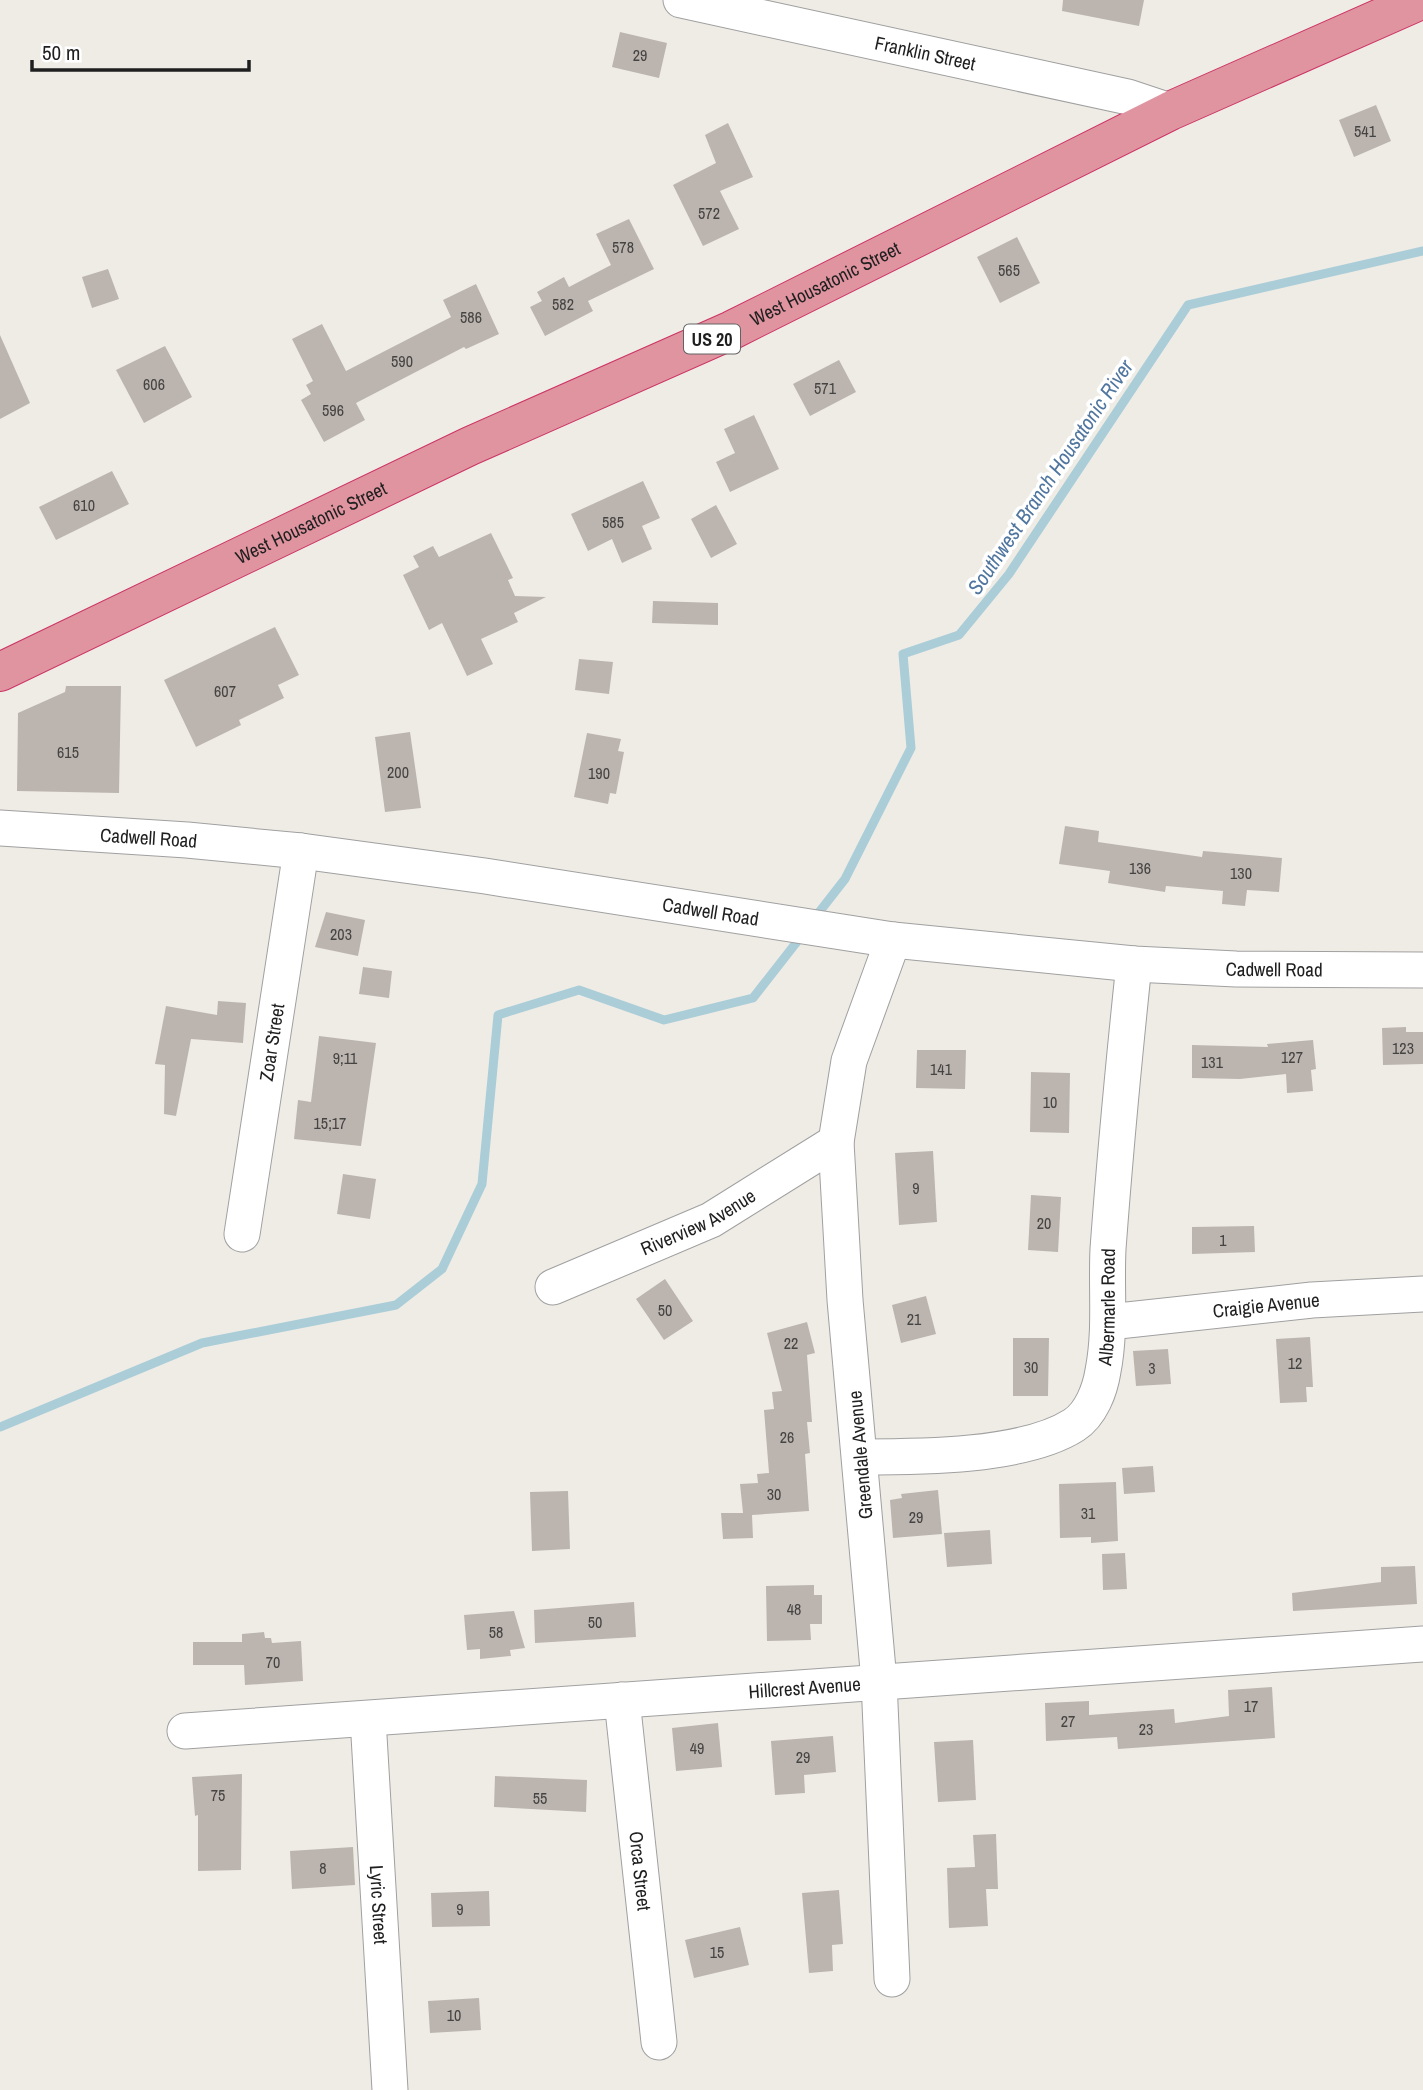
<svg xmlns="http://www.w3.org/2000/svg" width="1423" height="2090" viewBox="0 0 1423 2090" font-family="'Archivo Narrow',sans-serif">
  <rect width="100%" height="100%" fill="#efece6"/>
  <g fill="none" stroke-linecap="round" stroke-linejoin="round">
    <g stroke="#aacdd8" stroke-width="9">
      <polyline points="813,920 845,879 911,748 903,654 959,635 1009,574 1188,305 1423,251"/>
      <polyline points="0,1427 202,1343 396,1305 442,1269 482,1184 498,1015 579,990 664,1020 753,998 803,934"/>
    </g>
  </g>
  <g fill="#bcb5af">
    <polygon points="1063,0 1144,0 1139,26 1062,11"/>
    <polygon points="620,32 667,43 659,78 612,67"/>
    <polygon points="1376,105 1391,141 1354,157 1339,120"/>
    <polygon points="728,123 753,177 720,191 739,229 703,246 673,185 716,163 705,135"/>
    <polygon points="629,219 654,269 588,301 593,311 545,336 530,307 542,301 537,292 564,277 569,287 611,265 596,234"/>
    <polygon points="1017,237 1040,283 1000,303 977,257"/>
    <polygon points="108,269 119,299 92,308 82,277"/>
    <polygon points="476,284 499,334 466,349 464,347 356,403 365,420 324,442 301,400 311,394 306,385 313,381 292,339 322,324 346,371 451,317 443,300"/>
    <polygon points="0,335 30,403 0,419"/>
    <polygon points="165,346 192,397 144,423 116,370"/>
    <polygon points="839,360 856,392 810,416 793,384"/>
    <polygon points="754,415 779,469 730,492 716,462 735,453 724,429"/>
    <polygon points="112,471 129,504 56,540 39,507"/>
    <polygon points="643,481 660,518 642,526 652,549 622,563 612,539 588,551 571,514"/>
    <polygon points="716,505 737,544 711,558 691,519"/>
    <polygon points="491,533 513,578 508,580 515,596 546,597 514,613 518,622 481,639 493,664 467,676 442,623 429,630 403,575 419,567 413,556 433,546 439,557"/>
    <polygon points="653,601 718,603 718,625 652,623"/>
    <polygon points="275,627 299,675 278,685 284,698 239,720 241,725 196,747 164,680"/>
    <polygon points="579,659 613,662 609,694 575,690"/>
    <polygon points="66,686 121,686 119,793 17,791 18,713 65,692"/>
    <polygon points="410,732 421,808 385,812 375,737"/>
    <polygon points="587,733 621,739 618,751 624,752 616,794 610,793 608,804 574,797"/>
    <polygon points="1065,826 1099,831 1098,842 1202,857 1203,851 1282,858 1279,892 1247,890 1245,906 1222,904 1223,891 1166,886 1165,892 1108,883 1110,871 1059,864"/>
    <polygon points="326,912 365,920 358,956 315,947"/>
    <polygon points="363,967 392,971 389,998 359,994"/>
    <polygon points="218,1001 246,1003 243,1043 191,1039 176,1116 164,1114 165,1065 155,1064 166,1006 217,1015"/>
    <polygon points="1406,1027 1406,1032 1423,1032 1423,1064 1383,1065 1382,1028"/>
    <polygon points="319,1036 376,1043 361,1146 294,1139 298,1100 311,1102"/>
    <polygon points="1313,1040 1316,1069 1311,1070 1313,1091 1287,1093 1286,1074 1240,1079 1192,1078 1192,1045 1268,1047 1267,1044"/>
    <polygon points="917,1050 966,1050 965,1089 916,1088"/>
    <polygon points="1031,1072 1070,1073 1069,1133 1030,1132"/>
    <polygon points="933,1151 937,1222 899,1225 895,1153"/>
    <polygon points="343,1174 376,1179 370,1219 337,1214"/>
    <polygon points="1031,1195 1061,1197 1058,1252 1028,1250"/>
    <polygon points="1254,1226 1255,1252 1192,1254 1192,1227"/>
    <polygon points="665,1279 693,1321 664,1340 636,1299"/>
    <polygon points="926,1296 936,1334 901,1343 892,1305"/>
    <polygon points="807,1322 815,1353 807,1355 812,1422 807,1422 810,1453 805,1454 809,1511 752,1515 753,1538 723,1539 721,1513 743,1513 740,1484 758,1483 757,1474 769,1473 764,1410 774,1409 772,1392 782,1391 767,1333"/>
    <polygon points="1310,1337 1313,1387 1306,1387 1307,1402 1280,1403 1276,1339"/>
    <polygon points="1013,1338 1049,1338 1048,1396 1013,1396"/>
    <polygon points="1168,1349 1171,1384 1136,1386 1133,1351"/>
    <polygon points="1153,1466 1155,1492 1124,1494 1122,1468"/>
    <polygon points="1116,1482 1118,1541 1091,1543 1091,1537 1060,1538 1059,1484"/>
    <polygon points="938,1490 942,1534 893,1538 890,1500 902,1498 901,1494"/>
    <polygon points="568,1491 570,1549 532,1551 530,1492"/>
    <polygon points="990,1530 992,1564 947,1567 944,1533"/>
    <polygon points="1125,1553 1127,1589 1103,1590 1102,1554"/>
    <polygon points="1415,1566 1417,1604 1293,1611 1292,1593 1381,1582 1381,1567"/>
    <polygon points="814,1585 814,1595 822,1595 822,1624 810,1624 811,1640 767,1641 766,1586"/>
    <polygon points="634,1602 636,1637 535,1643 534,1610"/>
    <polygon points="514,1611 525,1648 510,1650 511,1656 480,1659 480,1649 467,1650 464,1615"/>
    <polygon points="264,1632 265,1638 271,1638 272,1643 301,1641 303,1681 245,1685 244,1665 193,1665 193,1642 242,1642 242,1634"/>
    <polygon points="1272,1687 1275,1738 1118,1749 1117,1737 1046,1741 1045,1703 1089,1701 1089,1715 1174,1709 1175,1723 1229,1716 1228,1690"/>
    <polygon points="718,1723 722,1767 676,1771 672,1728"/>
    <polygon points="833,1736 836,1772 804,1775 805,1793 775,1795 771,1741"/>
    <polygon points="973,1740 976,1800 938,1802 934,1742"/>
    <polygon points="242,1774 241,1870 198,1871 198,1815 195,1816 192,1777"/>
    <polygon points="495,1776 587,1780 586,1812 494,1807"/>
    <polygon points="996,1834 998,1889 986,1889 988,1926 949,1928 947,1868 975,1867 973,1835"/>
    <polygon points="353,1847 355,1885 292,1889 290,1851"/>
    <polygon points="839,1890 843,1944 832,1945 833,1971 809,1973 802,1893"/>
    <polygon points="489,1891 490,1926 432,1927 431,1893"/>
    <polygon points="740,1927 749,1965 694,1978 685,1940"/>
    <polygon points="479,1998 481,2030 430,2033 428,2001"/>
  </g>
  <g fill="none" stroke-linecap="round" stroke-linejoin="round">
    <defs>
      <g id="minor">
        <path id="s1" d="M 681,0 L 1128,97 L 1170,111"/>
        <path id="s2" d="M 0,828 L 187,840 L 301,851 L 485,876 L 893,940 L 1134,964 L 1236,969 L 1423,970"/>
        <path id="s3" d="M 242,1234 L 301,851"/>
        <path id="s4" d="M 553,1287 L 711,1220 L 836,1142"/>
        <path id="s5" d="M 1109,1322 L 1312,1300 L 1423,1294"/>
        <path id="s6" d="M 861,1457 C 919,1457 1024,1457 1074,1425 C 1091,1414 1100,1390 1103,1371 C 1111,1330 1106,1290 1108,1249 C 1115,1154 1124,1059 1134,964"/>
        <path id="s7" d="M 622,1700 L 659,2042"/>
        <path id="s8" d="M 368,1719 L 390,2090"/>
        <path id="s9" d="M 185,1731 L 1423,1644"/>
        <polyline points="892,1979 879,1681 845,1300 836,1142 849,1061 893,940"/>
      </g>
      <g id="highway">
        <path id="s10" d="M 0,672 L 470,446 L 732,330 L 1170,111 L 1421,0"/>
      </g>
    </defs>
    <use href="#minor" stroke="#a0a0a0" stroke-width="37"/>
    <use href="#highway" stroke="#cc3464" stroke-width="40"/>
    <use href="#minor" stroke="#fff" stroke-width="35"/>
    <use href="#highway" stroke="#df94a0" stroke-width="38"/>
  </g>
  <g text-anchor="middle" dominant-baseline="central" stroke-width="7" stroke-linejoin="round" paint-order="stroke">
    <g font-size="16" fill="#464443">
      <text x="640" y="55">29</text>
      <text x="1365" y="131">541</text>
      <text x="709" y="213">572</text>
      <text x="623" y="247">578</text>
      <text x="1009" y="270">565</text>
      <text x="563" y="304">582</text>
      <text x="471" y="317">586</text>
      <text x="402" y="361">590</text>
      <text x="154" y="384">606</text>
      <text x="825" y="388">571</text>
      <text x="333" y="410">596</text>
      <text x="84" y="505">610</text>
      <text x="613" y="522">585</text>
      <text x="225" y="691">607</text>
      <text x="68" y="752">615</text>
      <text x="398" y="772">200</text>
      <text x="599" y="773">190</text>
      <text x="1140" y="868">136</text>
      <text x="1241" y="873">130</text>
      <text x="341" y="934">203</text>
      <text x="1403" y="1048">123</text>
      <text x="1292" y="1057">127</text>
      <text x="345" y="1058">9;11</text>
      <text x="1212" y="1062">131</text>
      <text x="941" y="1069">141</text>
      <text x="1050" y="1102">10</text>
      <text x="330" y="1123">15;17</text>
      <text x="916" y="1188">9</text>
      <text x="1044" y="1223">20</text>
      <text x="1223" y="1240">1</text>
      <text x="665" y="1310">50</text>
      <text x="914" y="1319">21</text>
      <text x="791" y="1343">22</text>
      <text x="1295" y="1363">12</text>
      <text x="1031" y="1367">30</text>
      <text x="1152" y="1368">3</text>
      <text x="787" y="1437">26</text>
      <text x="774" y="1494">30</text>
      <text x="1088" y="1513">31</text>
      <text x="916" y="1517">29</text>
      <text x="794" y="1609">48</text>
      <text x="595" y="1622">50</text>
      <text x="496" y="1632">58</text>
      <text x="273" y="1662">70</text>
      <text x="1251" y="1706">17</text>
      <text x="1068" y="1721">27</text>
      <text x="1146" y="1729">23</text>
      <text x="697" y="1748">49</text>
      <text x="803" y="1757">29</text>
      <text x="218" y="1795">75</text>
      <text x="540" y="1798">55</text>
      <text x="323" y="1868">8</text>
      <text x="460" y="1909">9</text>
      <text x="717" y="1952">15</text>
      <text x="454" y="2015">10</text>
    </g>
    <rect fill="#fff" stroke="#626262" stroke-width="2" x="684" y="324.5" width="56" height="29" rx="5"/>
    <g font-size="18" font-weight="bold" fill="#1f1f1f">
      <text x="712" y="339">US 20</text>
    </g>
    <g font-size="19" fill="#1f1f1f" stroke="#fff">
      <text stroke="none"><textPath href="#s1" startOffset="250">Franklin Street</textPath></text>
      <text stroke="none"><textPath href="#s10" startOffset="912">West Housatonic Street</textPath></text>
      <text stroke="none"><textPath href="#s10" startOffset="345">West Housatonic Street</textPath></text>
      <text stroke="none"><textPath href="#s2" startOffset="149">Cadwell Road</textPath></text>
      <text stroke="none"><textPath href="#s2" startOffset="716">Cadwell Road</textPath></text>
      <text stroke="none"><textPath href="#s2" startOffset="1283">Cadwell Road</textPath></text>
      <text stroke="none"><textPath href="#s3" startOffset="194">Zoar Street</textPath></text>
      <text stroke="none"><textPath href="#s4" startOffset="159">Riverview Avenue</textPath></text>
      <text stroke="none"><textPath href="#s5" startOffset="158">Craigie Avenue</textPath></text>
      <text stroke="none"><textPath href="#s6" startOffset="345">Albermarle Road</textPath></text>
      <text transform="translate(860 1455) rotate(-95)">Greendale Avenue</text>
      <text stroke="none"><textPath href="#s9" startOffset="621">Hillcrest Avenue</textPath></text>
      <text stroke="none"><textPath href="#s7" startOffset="172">Orca Street</textPath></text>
      <text stroke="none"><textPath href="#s8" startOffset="186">Lyric Street</textPath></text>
    </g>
    <g font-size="21" font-style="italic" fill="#50769f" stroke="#fff">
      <text transform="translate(1050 477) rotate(-56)">Southwest Branch Housatonic River</text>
    </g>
  </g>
  <path d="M32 60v10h217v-10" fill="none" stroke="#1f1f1f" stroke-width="3.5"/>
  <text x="42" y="60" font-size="21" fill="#1f1f1f" stroke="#ffffff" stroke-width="5" paint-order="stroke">50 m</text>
</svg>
